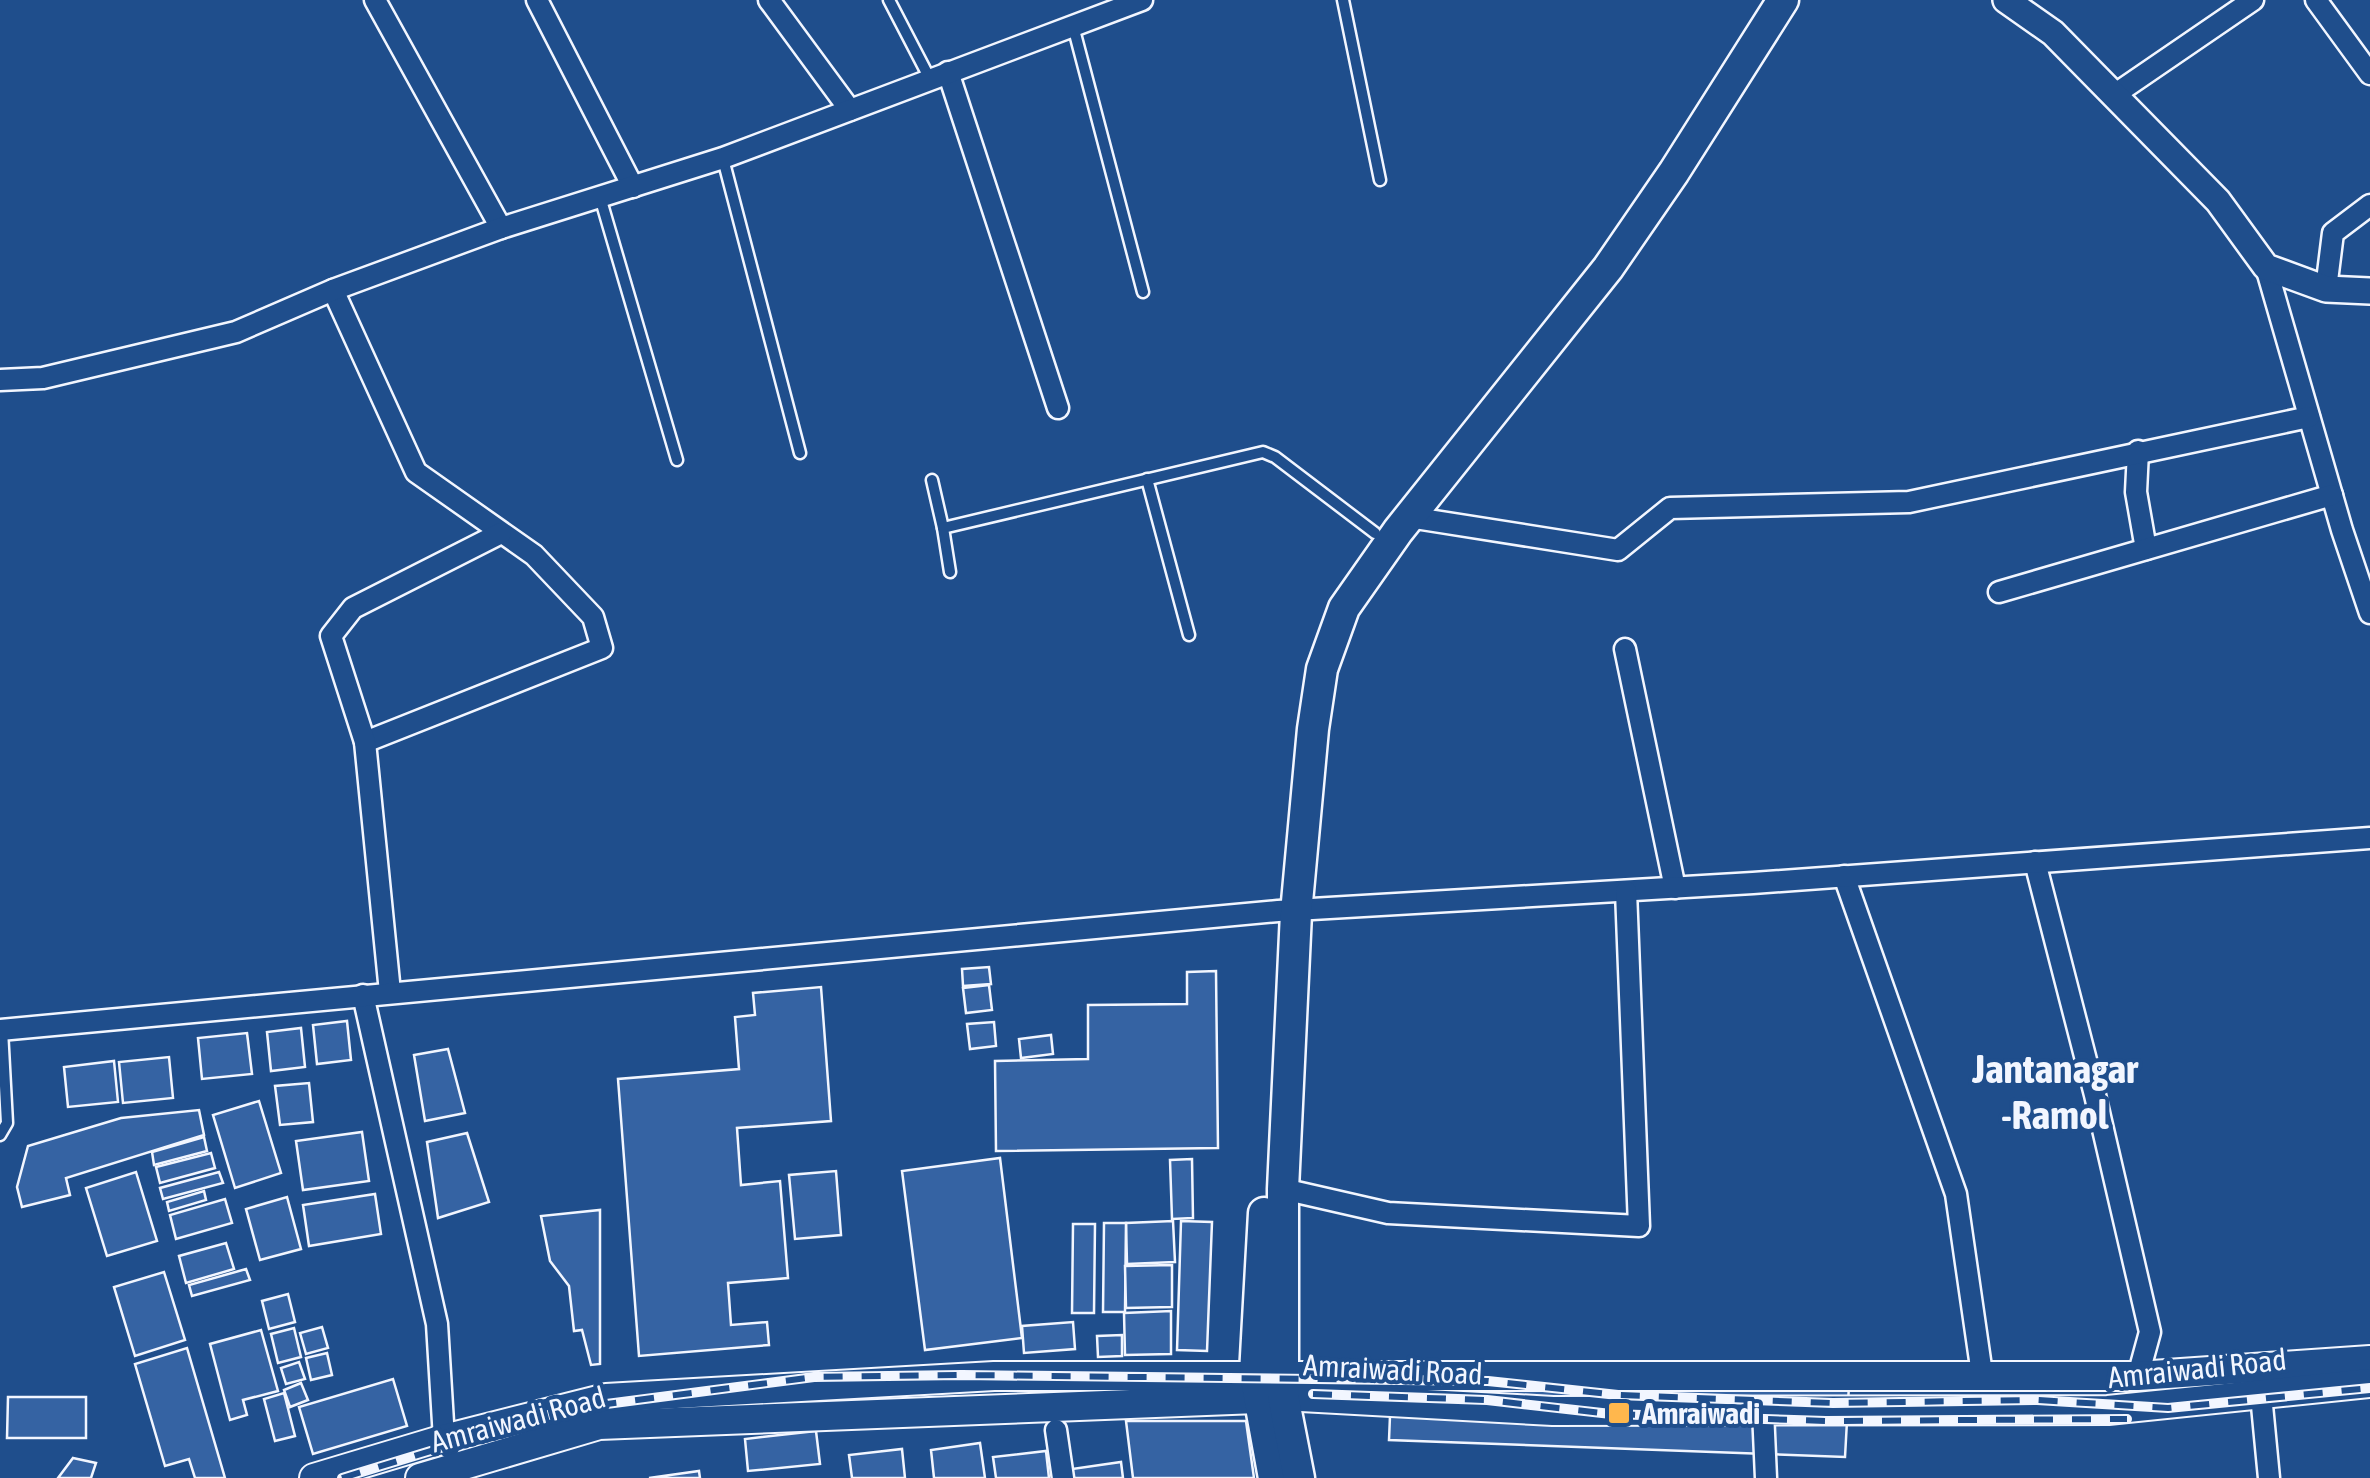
<svg xmlns="http://www.w3.org/2000/svg" width="2370" height="1478" viewBox="0 0 2370 1478" font-family="'Asap Condensed',sans-serif">
  <rect width="100%" height="100%" fill="#1f4e8c"/>
  <g fill="#3563a3" stroke="#f2f6ff" stroke-width="2.5">
    <polygon points="989,967 991,984 963,986 962,969"/>
    <polygon points="1216,971 1218,1148 996,1151 995,1061 1088,1059 1088,1005 1187,1004 1187,972"/>
    <polygon points="989,985 992,1010 966,1013 963,988"/>
    <polygon points="821,987 831,1121 737,1128 741,1185 780,1181 788,1278 728,1283 731,1325 767,1322 769,1345 639,1356 618,1079 739,1069 735,1017 755,1015 753,993"/>
    <polygon points="347,1021 351,1060 317,1064 313,1025"/>
    <polygon points="994,1022 996,1046 970,1049 967,1024"/>
    <polygon points="301,1028 305,1067 271,1071 267,1032"/>
    <polygon points="247,1033 252,1074 202,1079 198,1038"/>
    <polygon points="1051,1035 1053,1054 1021,1058 1019,1039"/>
    <polygon points="448,1049 465,1113 425,1121 414,1055"/>
    <polygon points="169,1057 173,1098 123,1103 119,1062"/>
    <polygon points="114,1061 118,1102 68,1107 64,1067"/>
    <polygon points="309,1083 313,1122 280,1125 275,1086"/>
    <polygon points="259,1101 281,1173 235,1188 213,1115"/>
    <polygon points="199,1110 204,1135 66,1178 70,1195 22,1207 17,1187 28,1146 121,1118"/>
    <polygon points="362,1132 369,1181 303,1190 296,1141"/>
    <polygon points="467,1133 489,1202 438,1218 427,1142"/>
    <polygon points="204,1137 207,1151 154,1165 152,1152"/>
    <polygon points="211,1153 215,1168 160,1183 156,1167"/>
    <polygon points="1000,1158 1022,1338 925,1350 902,1171"/>
    <polygon points="1192,1159 1193,1218 1172,1219 1170,1160"/>
    <polygon points="836,1171 841,1235 795,1239 789,1175"/>
    <polygon points="136,1172 157,1241 107,1256 86,1188"/>
    <polygon points="219,1172 223,1183 163,1199 160,1188"/>
    <polygon points="204,1191 206,1200 169,1211 167,1202"/>
    <polygon points="375,1194 381,1234 309,1246 303,1205"/>
    <polygon points="287,1197 301,1249 260,1260 246,1209"/>
    <polygon points="225,1199 232,1223 176,1239 170,1215"/>
    <polygon points="600,1210 600,1364 591,1365 582,1330 574,1331 569,1286 550,1261 541,1216"/>
    <polygon points="1173,1221 1175,1262 1127,1264 1126,1223"/>
    <polygon points="1181,1221 1212,1222 1207,1351 1177,1350"/>
    <polygon points="1104,1223 1126,1223 1125,1312 1103,1312"/>
    <polygon points="1073,1224 1095,1224 1094,1313 1072,1313"/>
    <polygon points="226,1243 234,1269 186,1283 179,1256"/>
    <polygon points="1172,1265 1172,1307 1126,1308 1125,1266"/>
    <polygon points="246,1269 250,1280 192,1296 189,1285"/>
    <polygon points="164,1272 185,1340 135,1356 114,1287"/>
    <polygon points="288,1294 295,1322 269,1329 262,1301"/>
    <polygon points="1171,1311 1171,1354 1125,1355 1124,1313"/>
    <polygon points="1073,1322 1075,1349 1024,1353 1022,1326"/>
    <polygon points="322,1327 328,1348 306,1354 300,1333"/>
    <polygon points="294,1328 301,1357 278,1363 271,1334"/>
    <polygon points="261,1330 278,1391 243,1400 247,1415 230,1420 210,1344"/>
    <polygon points="1122,1335 1122,1356 1098,1357 1097,1336"/>
    <polygon points="187,1348 225,1478 195,1478 189,1459 165,1466 135,1364"/>
    <polygon points="327,1353 332,1375 311,1380 306,1358"/>
    <polygon points="299,1362 305,1379 286,1384 281,1368"/>
    <polygon points="1392,1368 1849,1385 1845,1457 1389,1440"/>
    <polygon points="393,1379 407,1426 313,1454 299,1407"/>
    <polygon points="301,1383 308,1400 290,1407 284,1390"/>
    <polygon points="284,1393 295,1436 275,1441 264,1399"/>
    <polygon points="8,1397 86,1397 86,1438 7,1438"/>
    <polygon points="1126,1421 1246,1421 1254,1478 1133,1478"/>
    <polygon points="816,1431 820,1464 748,1471 745,1439"/>
    <polygon points="980,1443 985,1478 934,1478 931,1450"/>
    <polygon points="902,1449 905,1478 852,1478 849,1455"/>
    <polygon points="1046,1451 1049,1478 996,1478 993,1457"/>
    <polygon points="73,1458 96,1463 91,1478 58,1478"/>
    <polygon points="1121,1462 1123,1478 1073,1478 1072,1469"/>
    <polygon points="699,1471 700,1478 649,1478"/>
  </g>
  <g fill="none" stroke-linecap="round" stroke-linejoin="round">
    <defs>
      <g id="service">
        <polyline points="889,0 930,79"/>
        <polyline points="1343,0 1380,180"/>
        <polyline points="1073,26 1143,292"/>
        <polyline points="723,159 800,453"/>
        <polyline points="600,197 677,460"/>
        <polyline points="1147,479 1189,635"/>
        <polyline points="932,480 943,528"/>
        <polyline points="950,572 943,528 1263,452 1275,457 1375,533"/>
        <polyline points="0,1135 7,1123 2,1030"/>
      </g>
      <g id="minor">
        <polyline points="375,0 501,228"/>
        <polyline points="537,0 633,187"/>
        <polyline points="769,0 850,110"/>
        <polyline points="2316,0 2370,74"/>
        <polyline points="948,72 1058,408"/>
        <polyline points="2114,95 2253,0"/>
        <polyline points="2266,267 2342,530 2370,613"/>
        <polyline points="2326,289 2333,233 2370,205"/>
        <polyline points="333,290 416,472 534,555 593,617 602,648 365,742"/>
        <polyline points="0,380 43,378 236,332 333,290 501,228 723,158 1142,0"/>
        <polyline points="2138,451 2136,492 2146,549"/>
        <polyline points="1409,517 1618,550 1670,508 1909,502 2309,417"/>
        <polyline points="1999,592 2332,495"/>
        <polyline points="1625,649 1675,888"/>
        <polyline points="2035,862 2095,1095 2150,1332 2138,1376"/>
        <polyline points="1844,876 1956,1194 1982,1374"/>
        <polyline points="390,992 365,742 331,636 353,608 501,533"/>
        <polyline points="363,995 437,1324 444,1439 449,1448"/>
        <polyline points="0,1030 1278,911 1753,883 2370,838"/>
        <polyline points="1283,1189 1388,1213 1639,1226 1626,891"/>
        <polyline points="2261,1395 2269,1478"/>
        <polyline points="1763,1411 1766,1478"/>
        <polyline points="1056,1430 1063,1478"/>
      </g>
      <polyline id="tertiary" points="2006,0 2053,33 2218,201 2266,267 2326,289 2370,291"/>
      <g id="secondary">
        <polyline points="314,1478 444,1439 606,1398 994,1376 2138,1376 2370,1360"/>
        <polyline points="420,1478 599,1425 1257,1399 1283,1396 1553,1411 2108,1410 2370,1383"/>
      </g>
      <g id="primary">
        <polyline points="1264,1213 1255,1374 1274,1478"/>
        <polyline points="1299,1478 1283,1396 1283,1189 1296,913 1313,729 1322,669 1344,608 1398,531 1608,268 1674,172 1783,0"/>
      </g>
    </defs>
    <use href="#service" stroke="#f2f6ff" stroke-width="15"/>
    <use href="#minor" stroke="#f2f6ff" stroke-width="25"/>
    <use href="#tertiary" stroke="#f2f6ff" stroke-width="30"/>
    <use href="#secondary" stroke="#f2f6ff" stroke-width="32"/>
    <use href="#primary" stroke="#f2f6ff" stroke-width="35"/>
    <use href="#service" stroke="#1f4e8c" stroke-width="10"/>
    <use href="#minor" stroke="#1f4e8c" stroke-width="20"/>
    <use href="#tertiary" stroke="#1f4e8c" stroke-width="25"/>
    <use href="#secondary" stroke="#1f4e8c" stroke-width="28"/>
    <use href="#primary" stroke="#1f4e8c" stroke-width="30"/>
    <defs>
      <g id="rail">
        <polyline points="1313,1394 1487,1400 1611,1414 1826,1421 2127,1419"/>
        <polyline points="342,1478 568,1409 814,1377 962,1375 1488,1381 1618,1395 1833,1403 2037,1400 2168,1408 2370,1388"/>
      </g>
    </defs>
    <use href="#rail" stroke="#f2f6ff" stroke-width="10"/>
    <use href="#rail" stroke="#1f4e8c" stroke-width="6" stroke-dasharray="19" stroke-linecap="butt"/>
  </g>
  <rect fill="#ffb74d" stroke="#1f4e8c" stroke-width="4" x="1607" y="1401" width="24" height="24" rx="5"/>
  <g text-anchor="middle" dominant-baseline="central" stroke-width="8" stroke-linejoin="round" paint-order="stroke">
    <g font-size="30" fill="#f2f6ff" stroke="#1f4e8c">
      <text transform="translate(2197 1368) rotate(-6)">Amraiwadi Road</text>
      <text transform="translate(1393 1369) rotate(3)">Amraiwadi Road</text>
      <text transform="translate(518 1419) rotate(-15)">Amraiwadi Road</text>
    </g>
    <g font-size="30" font-weight="bold" fill="#f2f6ff" stroke="#1f4e8c" text-anchor="start">
      <text x="1642" y="1413">Amraiwadi</text>
    </g>
    <g font-size="40" font-weight="bold" fill="#f2f6ff" stroke="#1f4e8c">
      <text x="2055" y="1068">Jantanagar<tspan x="2055" dy="46">-Ramol</tspan></text>
    </g>
  </g>
</svg>
